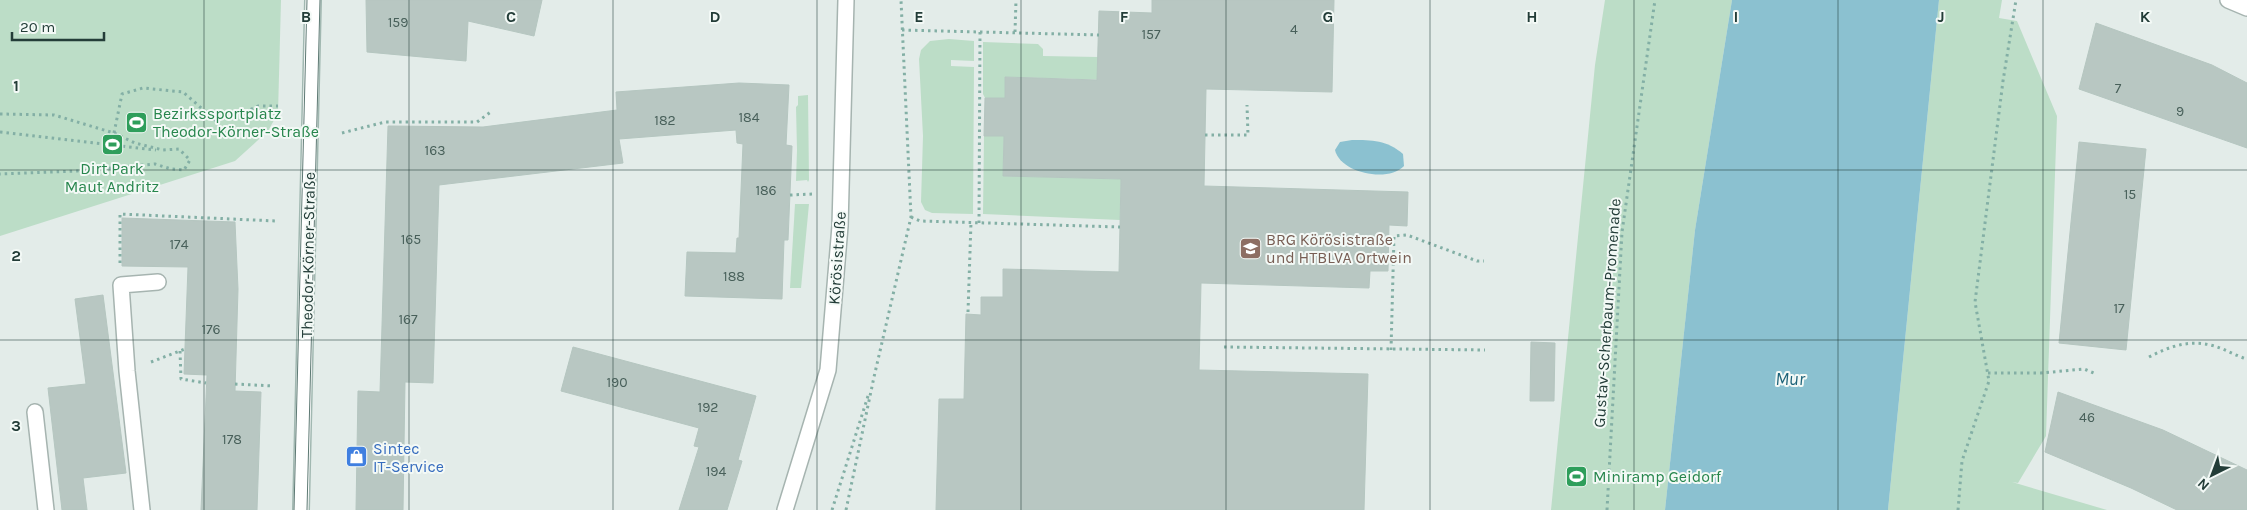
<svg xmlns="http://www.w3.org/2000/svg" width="2247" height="510" viewBox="0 0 2247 510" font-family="Karla,sans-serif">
  <rect width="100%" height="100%" fill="#e3ece9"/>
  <g fill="#bcddc7">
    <polygon points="0,0 281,0 278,113 268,131 235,161 0,236"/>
    <polygon points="1605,0 1732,0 1695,230 1665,510 1551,510 1595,65"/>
    <polygon points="1939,0 2002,0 1999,18 2017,21 2057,116 2046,436 2018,483 2012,482 2107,510 1888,510"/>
    <polygon points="949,39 974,41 974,61 951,60 951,66 974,67 973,214 932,213 925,210 921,202 923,136 919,59 921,50 930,41"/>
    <polygon points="983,42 1038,44 1043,49 1043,56 1098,57 1150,81 1006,77 1005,98 985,98 983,94"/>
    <polygon points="808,95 809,180 808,182 807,180 796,181 797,150 796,107 798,105 798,96"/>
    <polygon points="984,136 1004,136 1003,176 1121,179 1120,220 983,214"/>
    <polygon points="795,204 809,204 801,288 790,288"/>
  </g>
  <g fill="#8bc1d0">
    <polygon points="1732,0 1939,0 1888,510 1665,510 1695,230"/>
    <path d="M 1352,140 C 1372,140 1387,140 1403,154 L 1404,166 C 1388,183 1340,173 1335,150 L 1340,142 Z"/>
  </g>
  <g fill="#b8c7c2" stroke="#b5c6c0">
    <polygon points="366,0 542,0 534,36 468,21 466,61 367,52"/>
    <polygon points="1152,0 1334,0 1332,92 1206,89 1204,186 1408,192 1407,226 1389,225 1388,271 1370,271 1369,288 1201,283 1199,370 1368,374 1364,510 936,510 939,399 964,399 966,314 981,315 981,297 1003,297 1003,269 1119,272 1121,179 1003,176 1004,136 984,136 985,98 1005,98 1005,77 1097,80 1099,11 1152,13"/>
    <polygon points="2096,23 2212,65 2247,83 2247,148 2079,89"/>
    <polygon points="739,83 789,85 786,145 792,146 788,240 784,240 782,299 685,296 687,252 736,253 737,238 739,238 743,144 737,143 736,130 619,139 623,163 439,185 433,383 405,382 403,510 356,510 358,391 380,392 388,126 483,127 617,110 616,92"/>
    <polygon points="2079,142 2146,149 2126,350 2059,343"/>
    <polygon points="122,218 235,222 238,289 235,391 261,392 257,510 201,510 207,375 184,374 188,267 122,266"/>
    <polygon points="103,295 126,473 83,478 87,510 62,510 48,388 86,384 75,299"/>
    <polygon points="1531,342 1555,343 1554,401 1530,401"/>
    <polygon points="573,347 756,396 738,460 742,461 727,510 679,510 699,447 694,446 699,428 561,391"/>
    <polygon points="2058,392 2163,430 2247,470 2247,510 2177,510 2131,488 2045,452"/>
  </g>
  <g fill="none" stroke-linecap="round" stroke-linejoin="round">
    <defs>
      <g id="service">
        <polyline points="35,412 46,510"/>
        <polyline points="142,510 127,371 121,285 158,282"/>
      </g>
      <polyline id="minor" points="2228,0 2247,8"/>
      <polyline id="tertiary" points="785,510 828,370 840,226 846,0"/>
      <polyline id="secondary" points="301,510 313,0"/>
    </defs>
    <use href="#service" stroke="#a6b4b0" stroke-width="18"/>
    <use href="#minor" stroke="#a6b4b0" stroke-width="18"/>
    <use href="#tertiary" stroke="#a6b4b0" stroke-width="18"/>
    <use href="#secondary" stroke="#a1b8b1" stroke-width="18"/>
    <g stroke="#83afa5" stroke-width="3" stroke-dasharray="2.5 4" stroke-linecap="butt">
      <polyline points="902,30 1099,35"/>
      <polyline points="1015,32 1016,0"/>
      <polyline points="0,114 54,115 114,133 135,143 163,150 179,149 190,160 184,170 171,169 155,164 77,171 0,174"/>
      <polyline points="0,132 156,150"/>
      <polyline points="114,133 122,94 143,88 183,92 215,120 234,117 258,106 278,106"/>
      <polyline points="342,133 385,122 477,122 492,111"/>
      <polyline points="1205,135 1248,135 1247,105"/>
      <polyline points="790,195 813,194"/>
      <polyline points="911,217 920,221 1120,227"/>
      <polyline points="979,223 980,31"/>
      <polyline points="120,263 120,214 276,221"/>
      <polyline points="968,312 971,222"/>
      <polyline points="1224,347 1485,350"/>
      <polyline points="1391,350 1394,236 1407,235 1477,261 1484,261"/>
      <polyline points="180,351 181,379 206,383"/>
      <path d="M 2149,357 C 2170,346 2191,339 2214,346 C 2225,349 2236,356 2247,359"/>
      <polyline points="151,362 185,349"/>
      <polyline points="1988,373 2041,373 2084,369 2096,374"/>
      <polyline points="235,384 273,386"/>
      <polyline points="832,510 868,396"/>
      <polyline points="846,510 874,377 911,217 901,0"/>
      <polyline points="1607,510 1622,232 1655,0"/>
      <polyline points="1958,510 1962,461 1989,381 1975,302 2003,81 2016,0"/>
    </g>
    <use href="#service" stroke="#fff" stroke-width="15"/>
    <use href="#minor" stroke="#fff" stroke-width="15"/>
    <use href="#tertiary" stroke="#fff" stroke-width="15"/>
    <use href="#secondary" stroke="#fff" stroke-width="15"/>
    <g stroke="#5d7973" stroke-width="1">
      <polyline points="294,510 307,0"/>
      <polyline points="307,510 320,0"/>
    </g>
  </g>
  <path fill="none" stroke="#233d38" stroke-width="1" stroke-opacity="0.55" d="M 204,0 L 204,510M 409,0 L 409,510M 613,0 L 613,510M 817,0 L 817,510M 1021,0 L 1021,510M 1226,0 L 1226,510M 1430,0 L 1430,510M 1634,0 L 1634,510M 1838,0 L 1838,510M 2043,0 L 2043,510M 0,170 L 2247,170M 0,340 L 2247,340"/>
  <defs>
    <symbol id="stadium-square" viewBox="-11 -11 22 22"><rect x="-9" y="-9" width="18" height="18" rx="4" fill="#2e9e5b" stroke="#f3f9f6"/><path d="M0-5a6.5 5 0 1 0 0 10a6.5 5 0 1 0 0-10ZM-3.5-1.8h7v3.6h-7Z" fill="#fff"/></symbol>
    <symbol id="school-square" viewBox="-11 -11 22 22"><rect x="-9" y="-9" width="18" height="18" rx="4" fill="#8d6e63" stroke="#f3f9f6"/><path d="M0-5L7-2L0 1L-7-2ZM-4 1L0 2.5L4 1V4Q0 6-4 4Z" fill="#fff"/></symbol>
    <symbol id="shop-square" viewBox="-11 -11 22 22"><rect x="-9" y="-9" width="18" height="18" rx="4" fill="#3f7fe0" stroke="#f3f9f6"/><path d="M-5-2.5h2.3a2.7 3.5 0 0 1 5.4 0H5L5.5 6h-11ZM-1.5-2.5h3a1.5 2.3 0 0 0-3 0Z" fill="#fff"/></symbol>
  </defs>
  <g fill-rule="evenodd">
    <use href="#stadium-square" x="124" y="110" width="25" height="25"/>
    <use href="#stadium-square" x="100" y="132" width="25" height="25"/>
    <use href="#school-square" x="1238" y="236" width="25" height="25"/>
    <use href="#shop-square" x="344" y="444" width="25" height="25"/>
    <use href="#stadium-square" x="1564" y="464" width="25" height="25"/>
  </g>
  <g text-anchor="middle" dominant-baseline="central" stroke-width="4" stroke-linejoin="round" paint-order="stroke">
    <g font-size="14" fill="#48605a">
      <text x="398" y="22">159</text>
      <text x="1294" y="29">4</text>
      <text x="1151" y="34">157</text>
      <text x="2118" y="88">7</text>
      <text x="2180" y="111">9</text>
      <text x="749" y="117">184</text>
      <text x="665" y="120">182</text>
      <text x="435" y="150">163</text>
      <text x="766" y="190">186</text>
      <text x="2130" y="194">15</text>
      <text x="411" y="239">165</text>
      <text x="179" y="244">174</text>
      <text x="734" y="276">188</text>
      <text x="2119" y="308">17</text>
      <text x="408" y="319">167</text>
      <text x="211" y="329">176</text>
      <text x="617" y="382">190</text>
      <text x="708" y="407">192</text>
      <text x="2087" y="417">46</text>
      <text x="232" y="439">178</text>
      <text x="716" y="471">194</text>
    </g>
    <g font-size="16" fill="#27864d" stroke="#f3f9f6" text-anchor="start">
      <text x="153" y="113">Bezirkssportplatz<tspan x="153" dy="18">Theodor-Körner-Straße</tspan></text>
      <text x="112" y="168" text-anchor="middle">Dirt Park<tspan x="112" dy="18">Maut Andritz</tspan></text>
      <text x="1593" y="476">Miniramp Geidorf</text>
    </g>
    <g font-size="16" fill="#785e54" stroke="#f3f9f6" text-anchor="start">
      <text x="1266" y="239">BRG Körösistraße<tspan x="1266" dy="18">und HTBLVA Ortwein</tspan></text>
    </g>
    <g font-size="16" fill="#233d38" stroke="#f3f9f6">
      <text transform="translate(308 255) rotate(-89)">Theodor-Körner-Straße</text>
      <text transform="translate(837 258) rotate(-86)">Körösistraße</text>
      <text transform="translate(1607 313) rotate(-86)">Gustav-Scherbaum-Promenade</text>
    </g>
    <g font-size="16" fill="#366cbe" stroke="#f3f9f6" text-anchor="start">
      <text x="373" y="448">Sintec<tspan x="373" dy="18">IT-Service</tspan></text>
    </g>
    <g font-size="18" font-style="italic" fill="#1d6379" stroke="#f3f9f6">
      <text x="1790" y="379">Mur</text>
    </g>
  </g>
  <g font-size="16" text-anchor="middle" font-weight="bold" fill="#233d38" stroke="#f3f9f6" stroke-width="4" stroke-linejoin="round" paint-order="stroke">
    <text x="306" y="22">B</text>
    <text x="511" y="22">C</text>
    <text x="715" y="22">D</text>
    <text x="919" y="22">E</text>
    <text x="1124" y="22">F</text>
    <text x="1328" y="22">G</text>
    <text x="1532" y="22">H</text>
    <text x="1736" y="22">I</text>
    <text x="1941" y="22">J</text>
    <text x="2145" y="22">K</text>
    <text x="16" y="91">1</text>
    <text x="16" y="261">2</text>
    <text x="16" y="431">3</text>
  </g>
  <g transform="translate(2212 475) rotate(222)" stroke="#f3f9f6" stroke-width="4" paint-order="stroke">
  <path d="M0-4L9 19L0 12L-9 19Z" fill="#233d38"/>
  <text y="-8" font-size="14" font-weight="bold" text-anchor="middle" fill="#233d38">N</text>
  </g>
  <path d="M12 32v8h92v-8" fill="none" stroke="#233d38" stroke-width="2.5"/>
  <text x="20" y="32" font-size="15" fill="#233d38" stroke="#f3f9f6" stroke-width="4" paint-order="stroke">20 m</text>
</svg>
